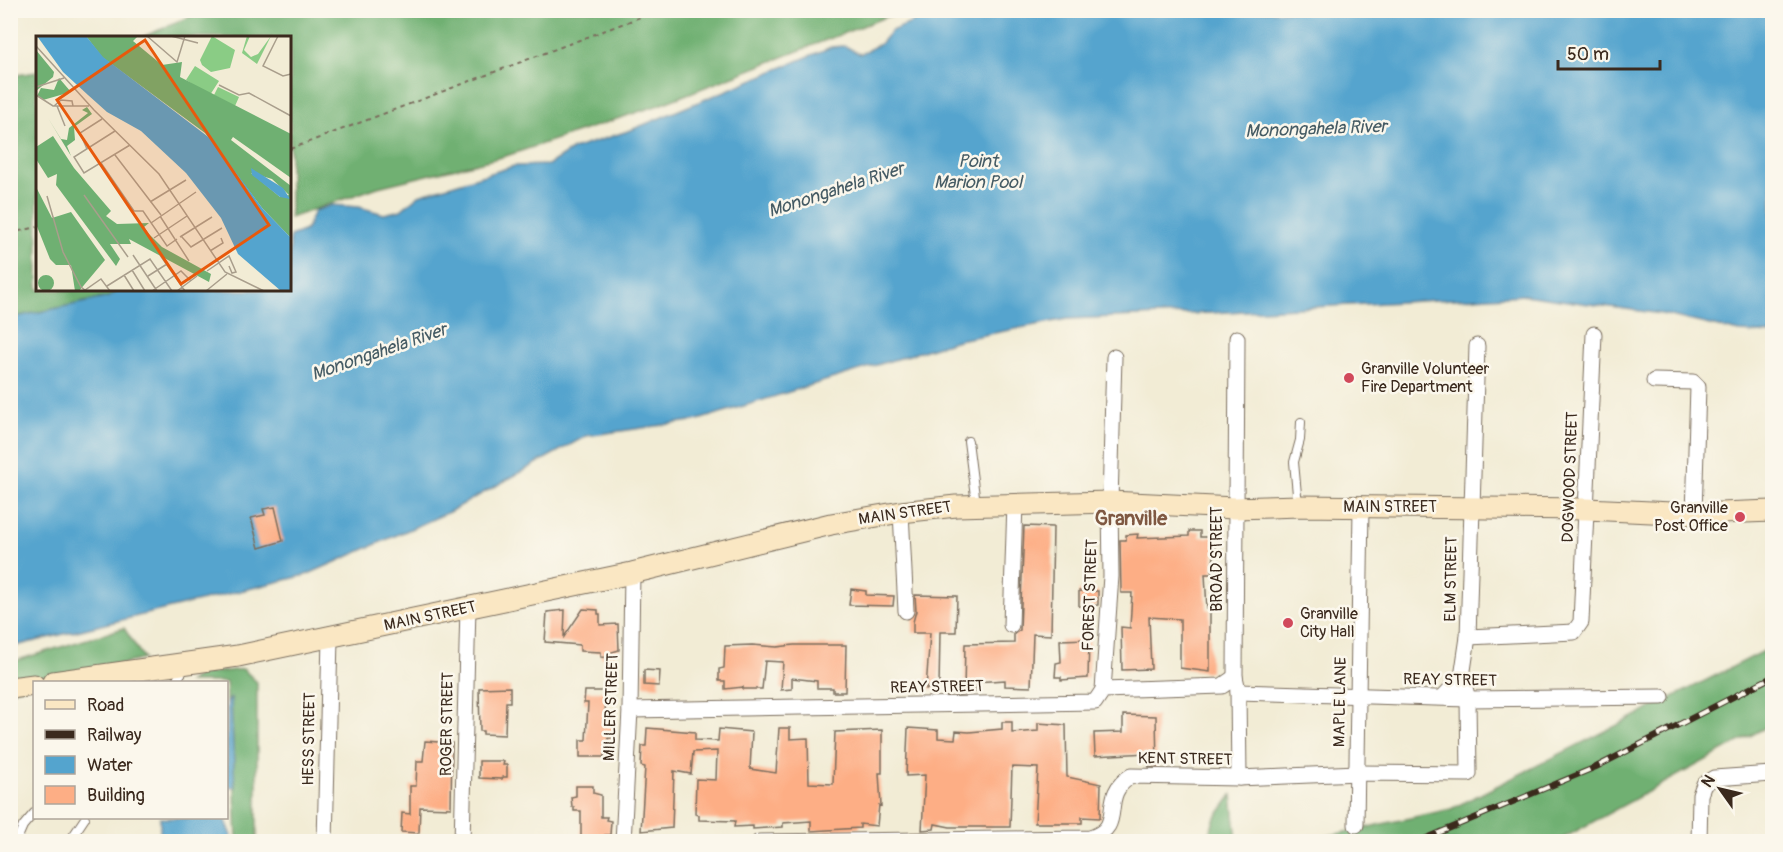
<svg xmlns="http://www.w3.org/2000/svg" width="1783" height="852" viewBox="0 0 1783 852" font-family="Pangolin,sans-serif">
  <rect width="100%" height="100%" fill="#fbf7ec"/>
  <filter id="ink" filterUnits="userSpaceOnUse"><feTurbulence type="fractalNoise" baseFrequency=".0167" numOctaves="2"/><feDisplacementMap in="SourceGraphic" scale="12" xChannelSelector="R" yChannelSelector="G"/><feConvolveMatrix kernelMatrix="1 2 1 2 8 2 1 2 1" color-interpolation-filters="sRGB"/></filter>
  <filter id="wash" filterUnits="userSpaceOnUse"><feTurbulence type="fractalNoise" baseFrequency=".008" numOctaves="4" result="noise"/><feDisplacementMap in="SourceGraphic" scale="24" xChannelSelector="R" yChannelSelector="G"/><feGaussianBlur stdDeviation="1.35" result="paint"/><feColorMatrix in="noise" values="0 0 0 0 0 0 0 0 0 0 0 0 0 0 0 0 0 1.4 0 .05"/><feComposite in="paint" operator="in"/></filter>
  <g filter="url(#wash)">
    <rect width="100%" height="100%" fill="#f2ecd5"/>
    <g fill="#6fb072" stroke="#556d48" stroke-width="1.5">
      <polygon points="205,10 923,10 923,11 888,16 659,105 506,156 378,187 290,218 290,38 143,37"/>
      <polygon points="37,72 38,290 119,290 109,297 11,318 10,76"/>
      <polygon points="124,628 144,659 11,690 11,662"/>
      <polygon points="1772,647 1772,724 1558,841 1262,842 1309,840 1451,809"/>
      <polygon points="243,669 257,682 257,841 237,841 231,699 227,702 226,682 189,682 201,674"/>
      <polygon points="1232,795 1237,841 1207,841 1214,820"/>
    </g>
    <g fill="#54a4ce" stroke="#486776" stroke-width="1.5">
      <polygon points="940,11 1772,11 1772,334 1740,332 1662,314 1524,295 1210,313 1067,319 958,340 698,420 586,436 449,512 306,575 11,647 11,318 109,297 119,290 290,290 290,236 306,230 314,211 332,205 359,207 384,214 401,210 419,195 514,166 548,165 573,149 631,130 831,47 845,46 860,54 880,44 891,31"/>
      <polygon points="231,698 235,787 227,787 227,702"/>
      <polygon points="160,818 225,818 232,836 230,841 160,841"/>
    </g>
    <g id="blocks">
      <g fill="#fdae85">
        <polygon points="275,507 283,541 259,548 251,518 265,515 263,509"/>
        <polygon points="1024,526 1053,527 1051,635 1033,634 1031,687 1005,686 1005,680 975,682 975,692 964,690 965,644 1014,643 1014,634 1020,630"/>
        <polygon points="1189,531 1200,531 1200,537 1216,537 1212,574 1205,574 1207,609 1210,610 1210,672 1180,668 1180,619 1149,617 1151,669 1122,670 1121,627 1130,628 1132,593 1121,593 1120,540 1126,540 1126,535 1138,534 1137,538 1189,536"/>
        <polygon points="851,589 866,591 866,595 894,596 893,606 849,605"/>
        <polygon points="1079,591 1098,591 1098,605 1093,606 1093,608 1079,606"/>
        <polygon points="915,595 957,596 956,632 940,632 939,688 926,689 930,633 913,633 913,622 916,611"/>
        <polygon points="583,609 598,610 598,614 600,614 600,625 618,624 619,650 612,652 612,658 601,657 601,652 580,651 580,645 545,642 547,612 565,610 564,637"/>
        <polygon points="1089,639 1088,678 1061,680 1061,677 1055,677 1056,663 1061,662 1060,640"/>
        <polygon points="752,645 777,647 794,645 846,645 845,692 833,692 833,688 817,688 817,681 792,678 792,689 781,690 783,662 765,661 762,689 743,689 743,687 725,689 725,681 719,681 719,669 724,668 725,646"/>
        <polygon points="644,670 660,671 659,686 644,685"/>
        <polygon points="510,687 510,702 506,702 505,735 483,734 483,731 480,731 479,688"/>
        <polygon points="585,691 606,691 605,720 616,720 614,738 608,738 608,755 604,755 604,757 580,757 580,740 586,740 588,703 584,703"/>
        <polygon points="1123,715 1156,716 1157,767 1149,767 1147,753 1095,756 1094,733 1123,732"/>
        <polygon points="1002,722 1012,722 1012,733 1038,731 1038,723 1066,725 1067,777 1101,784 1100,818 1082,817 1082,823 1035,823 1038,768 1012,767 1010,827 950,827 935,824 934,829 922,830 925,775 906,776 908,728 938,730 938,738 955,739 956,731 969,732 1002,729"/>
        <polygon points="647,728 695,732 695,740 718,741 719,729 752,732 750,769 776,773 779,728 790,728 790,739 808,738 809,783 833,784 835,732 882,730 882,773 879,773 881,806 879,805 877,826 860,824 860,828 811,831 811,821 783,823 783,827 753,829 753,826 734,827 735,821 699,820 699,815 695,814 696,779 716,780 717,751 693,752 691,774 674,771 672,828 641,831 645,767 641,766 642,746 646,746"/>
        <polygon points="425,741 452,743 451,808 420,807 419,833 401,832 402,813 410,814 410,786 416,786 417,761 423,761"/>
        <polygon points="479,761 504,761 503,765 507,765 507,777 503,777 502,779 479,778"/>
        <polygon points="576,786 593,786 593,793 601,795 601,817 607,817 606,820 611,821 610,835 605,835 605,838 581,838 581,811 574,811 574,807 572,807 571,797 576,796"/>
      </g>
    </g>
  </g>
  <g filter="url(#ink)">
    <use href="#blocks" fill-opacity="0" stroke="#7b6e5e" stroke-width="1.5"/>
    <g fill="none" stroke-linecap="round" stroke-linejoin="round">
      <defs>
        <g id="service">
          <polyline points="968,441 976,504"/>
          <polyline points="1298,505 1294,462 1300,440 1301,422"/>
          <polyline points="175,682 186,667"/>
          <polyline points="16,842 23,826 34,813"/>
          <polyline points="69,842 85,818"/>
        </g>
        <g id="minor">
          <polyline points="1237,338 1235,677 1238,690 1239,778"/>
          <polyline points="1654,381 1693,382 1698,387 1694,514"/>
          <polyline points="901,512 906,611"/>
          <polyline points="1011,625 1015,503"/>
          <polyline points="1468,637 1574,632 1581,622 1594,334"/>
          <polyline points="1103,690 1111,576 1110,502 1114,357"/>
          <polyline points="1238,692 1468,699 1662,697"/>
          <polyline points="1443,697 1462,677 1468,637 1477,346"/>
          <polyline points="630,710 1095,702 1103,690 1222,686 1235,677"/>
          <polyline points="1356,825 1361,508"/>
          <polyline points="325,842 330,638"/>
          <polyline points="462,842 468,607"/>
          <polyline points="623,842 630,710 632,573"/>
          <path d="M 759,842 L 1090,838 C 1128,826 1097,797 1131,776 L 1239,778 L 1358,773 L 1469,774 L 1468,699 L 1462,677"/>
          <polyline points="1699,842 1700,795 1704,784 1714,778 1772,774"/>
        </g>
        <g id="secondary">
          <polyline points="53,682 238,656 632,573 831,524 901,512 956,506 1110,502 1235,508 1299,506 1586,509 1694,514 1772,511"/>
          <polyline points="10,688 34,685"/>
        </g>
      </defs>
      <use href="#service" stroke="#7b6e5e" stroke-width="10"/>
      <use href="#minor" stroke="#7b6e5e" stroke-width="17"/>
      <use href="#secondary" stroke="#7b6e5e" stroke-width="23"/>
      <g stroke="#7b6e5e" stroke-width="2" stroke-dasharray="4.5 4.5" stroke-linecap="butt">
        <polyline points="290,149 659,10"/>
        <polyline points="10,233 38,227"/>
      </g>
      <use href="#service" stroke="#fff" stroke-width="8"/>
      <use href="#minor" stroke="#fff" stroke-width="15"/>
      <use href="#secondary" stroke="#fae7c3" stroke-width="21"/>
      <defs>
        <polyline id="rail" points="1417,842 1596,767 1772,677"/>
      </defs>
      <use href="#rail" stroke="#3b2a1e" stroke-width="6"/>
      <use href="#rail" stroke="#fbf7ec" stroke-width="4" stroke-dasharray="11" stroke-linecap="butt"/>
    </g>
  </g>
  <g fill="#d1495b" stroke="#fbf7ec" stroke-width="2">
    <circle cx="1349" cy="378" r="6"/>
    <circle cx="1740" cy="517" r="6"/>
    <circle cx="1288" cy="623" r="6"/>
  </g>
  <g text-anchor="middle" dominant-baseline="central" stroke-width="5" stroke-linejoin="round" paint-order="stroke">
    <g font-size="16" fill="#3b2a1e" stroke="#fbf7ec" text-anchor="start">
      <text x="1361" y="369">Granville Volunteer<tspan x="1361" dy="18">Fire Department</tspan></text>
      <text x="1728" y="508" text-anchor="end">Granville<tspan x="1728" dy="18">Post Office</tspan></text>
      <text x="1300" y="614">Granville<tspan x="1300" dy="18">City Hall</tspan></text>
    </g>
    <g font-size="16" fill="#3b2a1e" stroke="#fbf7ec">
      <text transform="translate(1570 477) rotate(-88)">DOGWOOD STREET</text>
      <text x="1390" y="507">MAIN STREET</text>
      <text transform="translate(905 513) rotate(-8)">MAIN STREET</text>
      <text transform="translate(1217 559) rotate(-90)">BROAD STREET</text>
      <text transform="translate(1451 579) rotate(-89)">ELM STREET</text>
      <text transform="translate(1090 595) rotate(-88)">FOREST STREET</text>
      <text transform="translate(430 616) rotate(-12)">MAIN STREET</text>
      <text transform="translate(1450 680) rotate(1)">REAY STREET</text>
      <text transform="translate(937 687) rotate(-1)">REAY STREET</text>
      <text transform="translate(1340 702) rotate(-89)">MAPLE LANE</text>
      <text transform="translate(611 707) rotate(-88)">MILLER STREET</text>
      <text transform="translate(447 724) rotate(-89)">ROGER STREET</text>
      <text transform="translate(309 739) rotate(-89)">HESS STREET</text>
      <text transform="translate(1185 759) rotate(1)">KENT STREET</text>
    </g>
    <g font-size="18" font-style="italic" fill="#455b64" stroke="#fbf7ec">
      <text transform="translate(1316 129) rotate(-2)">Monongahela River</text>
      <text x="978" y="161">Point<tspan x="978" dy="21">Marion Pool</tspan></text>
      <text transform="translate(836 190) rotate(-18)">Monongahela River</text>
      <text transform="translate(379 352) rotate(-19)">Monongahela River</text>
    </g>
    <g font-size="20" font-weight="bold" fill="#7f5842" stroke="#fbf7ec">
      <text x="1131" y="518">Granville</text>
    </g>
  </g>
  <g transform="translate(36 36)">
    <rect width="255" height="255" fill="#f2ecd5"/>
    <path d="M 176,0 L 199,14 L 194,32 L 175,36 L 166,29 L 164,24 ZM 211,0 L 214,0 L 208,14 L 215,21 L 222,18 L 235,0 L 221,28 L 206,17 ZM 159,30 L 183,45 L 174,59 L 150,44 ZM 182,51 L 203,61 L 199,70 L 178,59 Z" fill="#8acc85"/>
    <path d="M 50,0 L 102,0 L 97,5 L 126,29 L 146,26 L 144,41 L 255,98 L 255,142 L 197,101 L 195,104 L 255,150 L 255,202 L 227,173 L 169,97 L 66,21 ZM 215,137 L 236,143 L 253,159 L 244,161 ZM 0,14 L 18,36 L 17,41 L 0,55 ZM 23,42 L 35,56 L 7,64 L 1,60 L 5,52 L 18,54 ZM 51,71 L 56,78 L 38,91 L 39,104 L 31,110 L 35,120 L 12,82 L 25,103 L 31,104 L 33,92 L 52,77 L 46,74 ZM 17,100 L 38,132 L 75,175 L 70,180 L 81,188 L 113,187 L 108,191 L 113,198 L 126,211 L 175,238 L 173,246 L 93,203 L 95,208 L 74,208 L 84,223 L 80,230 L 20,149 L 21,138 L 12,142 L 0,123 L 0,111 ZM 0,151 L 16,182 L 35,176 L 69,224 L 43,255 L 39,255 L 35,229 L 20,229 L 14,223 L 0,188 ZM2 247a8 8 0 1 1 16 0a8 8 0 1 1-16 0Z" fill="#6fb072" fill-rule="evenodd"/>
    <path d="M 1,0 L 50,0 L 67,21 L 175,103 L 227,173 L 255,202 L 255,255 L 245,255 L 202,218 L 185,182 L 150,137 L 105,95 L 71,76 L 52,59 L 27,36 ZM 215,132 L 247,152 L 254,163 L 244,161 L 216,139 Z" fill="#54a4ce"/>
    <path fill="none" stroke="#a99e8c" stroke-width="1.5" d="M 111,0 L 141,26 L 149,0M 135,0 L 162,7M 242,0 L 227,30 L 247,40 L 255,38M 0,10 L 58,74 L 123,138 L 189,236 L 228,255M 183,49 L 203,59 L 213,57 L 255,80M 0,51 L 28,42M 0,59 L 17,70 L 53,70M 18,70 L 25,64 L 36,65 L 37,70M 21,70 L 29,90M 79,95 L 38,121 L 48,137 L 94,109M 51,113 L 44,97 L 66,83M 79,119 L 125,179M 65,127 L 98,175 L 107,175 L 131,210 L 141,203M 48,159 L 92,221M 11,160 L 27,216 L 45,251 L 49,254 L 65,243 L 74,255M 114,166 L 150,144M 124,180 L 153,225M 115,187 L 160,156M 145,200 L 155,211 L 186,192M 144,201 L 176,181M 118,202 L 151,180M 174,215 L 187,207 L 185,202M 97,219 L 121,255M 124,219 L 149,255M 96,234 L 109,255M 171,235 L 193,220 L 200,236 L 196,237 L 193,230M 88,239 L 98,255M 112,240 L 131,228M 71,250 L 114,223 L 136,255M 116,255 L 145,235 L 155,245M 141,255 L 161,240M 170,255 L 191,238"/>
    <path fill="#e8590c" fill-opacity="0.15" stroke="#e8590c" stroke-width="3" d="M 109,4 L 233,189 L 145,248 L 21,64 Z"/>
    <rect width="255" height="255" fill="none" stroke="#3b2a1e" stroke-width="3"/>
  </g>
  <rect width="1783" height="852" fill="none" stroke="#fbf7ec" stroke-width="36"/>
  <rect x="33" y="681" width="195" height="138" fill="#fbf7ec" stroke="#aea59a" stroke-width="1.5"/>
  <rect x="45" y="700" width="30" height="9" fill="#fae7c3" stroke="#aea59a" stroke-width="1.5"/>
  <text x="87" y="711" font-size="18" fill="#3b2a1e">Road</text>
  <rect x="45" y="730" width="30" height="9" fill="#3b2a1e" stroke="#aea59a" stroke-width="1.5"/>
  <text x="87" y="741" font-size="18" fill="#3b2a1e">Railway</text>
  <rect x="45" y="756" width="30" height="18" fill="#54a4ce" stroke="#aea59a" stroke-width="1.5"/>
  <text x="87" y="771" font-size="18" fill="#3b2a1e">Water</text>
  <rect x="45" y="786" width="30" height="18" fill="#fdae85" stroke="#aea59a" stroke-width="1.5"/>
  <text x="87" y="801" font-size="18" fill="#3b2a1e">Building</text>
  <g transform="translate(1720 789) rotate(304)" stroke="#fbf7ec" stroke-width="4.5" paint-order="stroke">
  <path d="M0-4.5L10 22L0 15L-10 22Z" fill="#3b2a1e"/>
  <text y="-9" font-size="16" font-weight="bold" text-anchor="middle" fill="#3b2a1e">N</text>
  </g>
  <path d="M1558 60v9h102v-9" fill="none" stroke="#3b2a1e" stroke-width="3"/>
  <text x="1567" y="60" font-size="18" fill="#3b2a1e" stroke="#fbf7ec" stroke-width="4.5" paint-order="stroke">50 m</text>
</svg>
